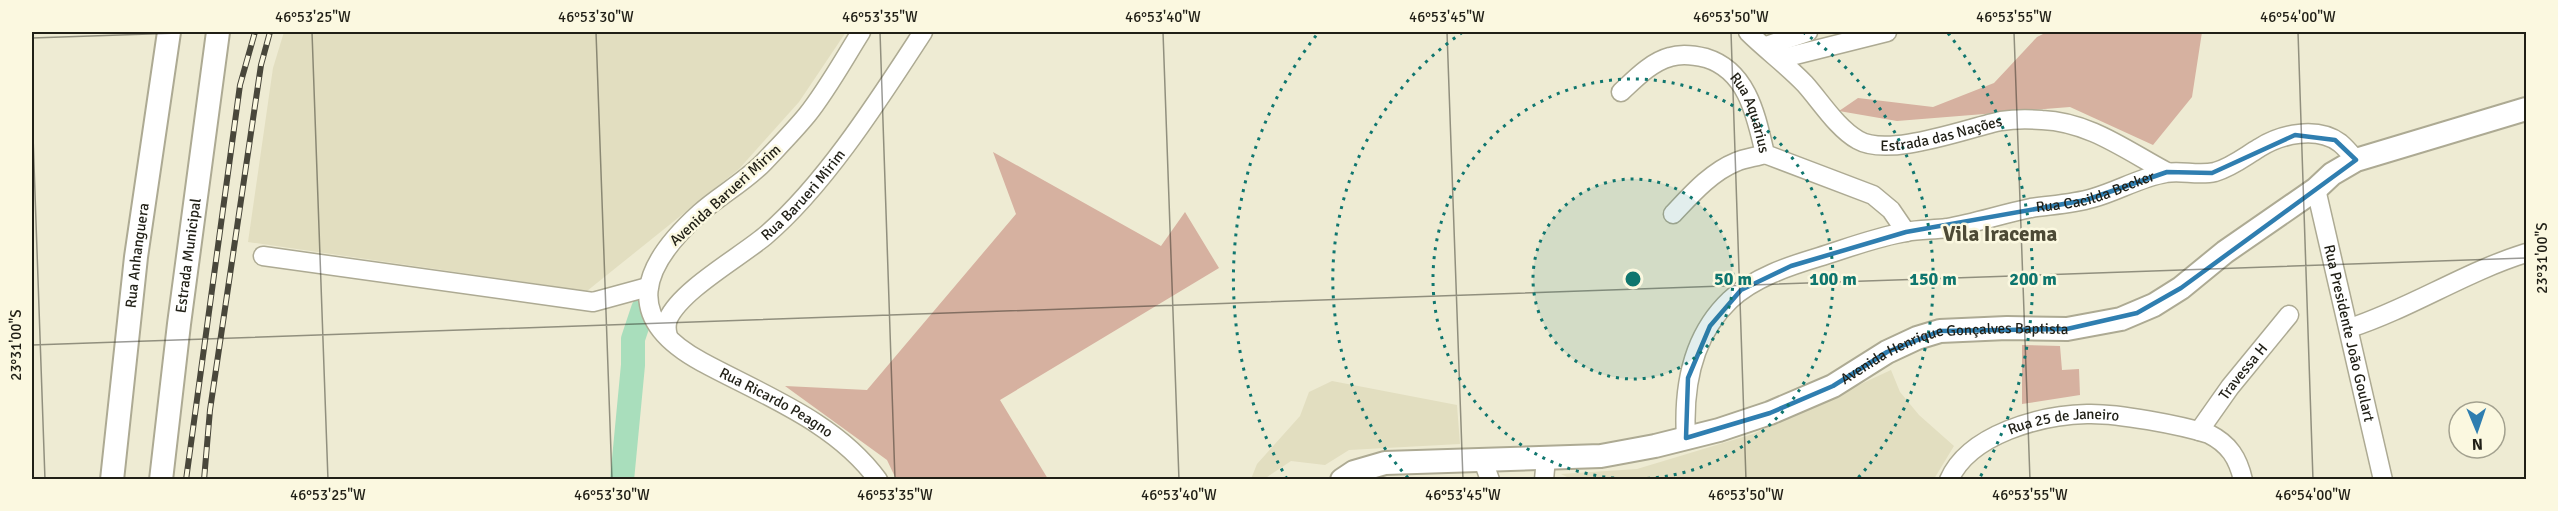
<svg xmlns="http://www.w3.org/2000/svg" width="2558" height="511" viewBox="0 0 2558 511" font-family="Signika,sans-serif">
  <rect width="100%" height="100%" fill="#eeebd3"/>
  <g fill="#e2dec0">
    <polygon points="284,32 846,32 799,102 739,169 587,291 248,242 273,68"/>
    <polygon points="1891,370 1900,392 1919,415 1954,446 1934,479 1573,480 1561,474 1637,469 1753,434"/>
    <polygon points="1332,381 1457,405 1460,444 1349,450 1325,465 1291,461 1264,479 1251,479 1257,464 1300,416 1309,392"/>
  </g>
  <g fill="#d6b1a0">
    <polygon points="2047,32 2202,32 2192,97 2153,145 2070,107 1897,121 1839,111 1858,98 1933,107 1994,83 2037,37"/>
    <polygon points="993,152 1161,246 1185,212 1219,268 1000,400 1048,479 896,479 887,460 785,386 867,390 1016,214"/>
    <polygon points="2022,345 2060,346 2062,370 2079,369 2080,395 2022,404"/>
  </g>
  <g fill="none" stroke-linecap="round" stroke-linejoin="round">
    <polyline stroke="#a9debc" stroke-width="24" points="622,480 633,365 633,339 643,309"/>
    <defs>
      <g id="minor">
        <path id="s1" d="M 861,32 C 844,59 827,90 807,115 C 793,132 778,147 764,162 C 745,182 720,195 700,213 C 641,266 621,318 702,362 C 763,395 836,422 878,480"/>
        <path id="s2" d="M 1748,32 C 1766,50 1787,65 1805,84 C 1821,102 1837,128 1858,140 C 1889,158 1967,128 2001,121 C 2014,119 2029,119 2042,120 C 2090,122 2127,151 2167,172"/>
        <polyline points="1766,46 1808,32"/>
        <polyline points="1779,59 1887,32"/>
        <path id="s3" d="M 1621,92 C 1635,79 1651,62 1670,57 C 1682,53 1694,55 1706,58 C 1748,71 1756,116 1765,154 L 1873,195 L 1891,210 L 1906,232"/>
        <path id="s4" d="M 2316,189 L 2383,480"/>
        <path d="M 1673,214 C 1691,195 1711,172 1736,162 C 1745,158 1756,157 1765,154"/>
        <polyline points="263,256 593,302 648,287"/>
        <path d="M 2350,328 C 2411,308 2465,272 2526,253"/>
        <path id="s5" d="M 668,336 C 666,330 666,325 668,319 C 681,290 740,257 765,236 C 825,185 880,98 923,32"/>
        <path id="s6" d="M 2199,431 L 2230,387 L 2289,315"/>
        <path id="s7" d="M 1686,438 C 1683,387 1692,336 1730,300 C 1753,278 1789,266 1819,257 C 1848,248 1876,237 1906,232 C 1919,229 1933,230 1947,228 C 1975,223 2002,214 2031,208 C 2051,205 2073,204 2093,198 C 2118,191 2141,177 2166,173 C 2181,170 2198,176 2215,172 C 2232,167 2244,157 2259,148 C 2281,134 2317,126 2340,143 C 2346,148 2351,154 2356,160"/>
        <polyline points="1482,458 1490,480"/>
        <polyline points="1544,480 1546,458"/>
        <path id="s8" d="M 1949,480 C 1969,434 2041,415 2087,414 C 2117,413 2180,425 2209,434 C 2229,444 2238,458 2243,480"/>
      </g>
      <g id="major">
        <path id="s9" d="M 112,480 L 136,257 L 169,32"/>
        <path id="s10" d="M 161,480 L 179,324 L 218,32"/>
        <path id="s11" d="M 1342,480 L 1354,472 L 1385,463 L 1601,456 L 1655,446 L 1719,430 L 1770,413 L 1833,386 L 1887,352 L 1917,338 L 1940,331 L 2007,328 L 2067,329 L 2121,319 L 2154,305 L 2181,288 L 2225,252 L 2316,189 L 2332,174 L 2356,160 L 2526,109"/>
      </g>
    </defs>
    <use href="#minor" stroke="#adaa93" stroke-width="21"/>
    <use href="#major" stroke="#adaa93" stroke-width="26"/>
    <use href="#minor" stroke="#fff" stroke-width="18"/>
    <use href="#major" stroke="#fff" stroke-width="22"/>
    <defs>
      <g id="rail">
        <polyline points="186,480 240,85 255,32"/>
        <polyline points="204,480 210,410 261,65 270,32"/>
      </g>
    </defs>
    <use href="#rail" stroke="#49473b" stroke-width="6"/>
    <use href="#rail" stroke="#fbf8e0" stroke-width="4" stroke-dasharray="11" stroke-linecap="butt"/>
  </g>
  <path fill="none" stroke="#2f7eb0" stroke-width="4.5" stroke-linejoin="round" d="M 2295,135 L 2335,140 L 2356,160 L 2181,288 L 2137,313 L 2067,329 L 1940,331 L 1887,352 L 1833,386 L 1770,413 L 1686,438 L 1688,378 L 1710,326 L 1741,290 L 1791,266 L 1906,232 L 2086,200 L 2167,172 L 2212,173 Z"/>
  <path fill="none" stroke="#201f16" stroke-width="1.5" stroke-opacity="0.45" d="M 312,32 L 328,480M 596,32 L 612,480M 880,32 L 895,480M 1163,32 L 1179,480M 1447,32 L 1463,480M 1731,32 L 1746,480M 2014,32 L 2030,480M 2298,32 L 2313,480M 32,38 L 208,32M 32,107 L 45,480M 32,345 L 2526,258"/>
  <circle cx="1633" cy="279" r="100" fill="#0f766e" fill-opacity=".12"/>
  <g fill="none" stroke="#0f766e" stroke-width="3" stroke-dasharray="3 6">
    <circle cx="1633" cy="279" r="100"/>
    <circle cx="1633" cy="279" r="200"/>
    <path d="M1408 478A300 300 0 0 1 1463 32M1803 32A300 300 0 0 1 1858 478"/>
    <path d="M1287 479A400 400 0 0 1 1318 33M1948 33A400 400 0 0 1 1979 479"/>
  </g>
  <g text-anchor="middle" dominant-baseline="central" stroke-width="5" stroke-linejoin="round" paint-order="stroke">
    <g font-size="15" fill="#201f16" stroke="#fbf8e0">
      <text stroke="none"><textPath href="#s3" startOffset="172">Rua Aquarius</textPath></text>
      <text stroke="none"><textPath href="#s2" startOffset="240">Estrada das Nações</textPath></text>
      <text stroke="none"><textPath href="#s7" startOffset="534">Rua Cacilda Becker</textPath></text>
      <text stroke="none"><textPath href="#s5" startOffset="202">Rua Barueri Mirim</textPath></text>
      <text transform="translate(725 195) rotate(-42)">Avenida Barueri Mirim</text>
      <text stroke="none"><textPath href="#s9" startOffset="226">Rua Anhanguera</textPath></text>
      <text stroke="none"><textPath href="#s10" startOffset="226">Estrada Municipal</textPath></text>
      <text stroke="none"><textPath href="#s4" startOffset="148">Rua Presidente João Goulart</textPath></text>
      <text stroke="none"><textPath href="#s11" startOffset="636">Avenida Henrique Gonçalves Baptista</textPath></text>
      <text stroke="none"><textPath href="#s6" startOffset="74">Travessa H</textPath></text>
      <text stroke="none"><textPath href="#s1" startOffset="519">Rua Ricardo Peagno</textPath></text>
      <text stroke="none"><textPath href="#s8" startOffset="136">Rua 25 de Janeiro</textPath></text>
    </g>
    <g font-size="21" font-weight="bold" fill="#4d4a36" stroke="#fbf8e0">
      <text x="2000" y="234">Vila Iracema</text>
    </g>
  </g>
  <circle cx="1633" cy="279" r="9" fill="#0f766e" stroke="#fbf8e0" stroke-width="3"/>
  <g font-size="18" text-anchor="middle" font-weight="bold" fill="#0f766e" stroke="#fbf8e0" stroke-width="5" stroke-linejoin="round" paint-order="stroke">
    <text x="1733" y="285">50 m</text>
    <text x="1833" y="285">100 m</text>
    <text x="1933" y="285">150 m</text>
    <text x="2033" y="285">200 m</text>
  </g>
  <rect width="2558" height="511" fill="none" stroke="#fbf8e0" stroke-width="66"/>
  <g transform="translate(2477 430) rotate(178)"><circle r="28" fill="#fbf8e0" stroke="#a3a18f" stroke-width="1.5"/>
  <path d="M0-4.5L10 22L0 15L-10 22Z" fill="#2f7eb0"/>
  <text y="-9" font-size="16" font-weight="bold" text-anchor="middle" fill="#201f16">N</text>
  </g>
  <rect x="33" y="33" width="2492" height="445" fill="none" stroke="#201f16" stroke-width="2"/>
  <g font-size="15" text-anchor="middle" fill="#201f16">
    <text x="313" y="22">46°53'25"W</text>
    <text x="596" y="22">46°53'30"W</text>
    <text x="880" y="22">46°53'35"W</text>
    <text x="1163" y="22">46°53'40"W</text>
    <text x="1447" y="22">46°53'45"W</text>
    <text x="1731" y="22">46°53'50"W</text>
    <text x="2014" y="22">46°53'55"W</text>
    <text x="2298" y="22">46°54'00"W</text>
    <text transform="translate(2542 258) rotate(-90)" y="5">23°31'00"S</text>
    <text transform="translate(16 345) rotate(-90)" y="5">23°31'00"S</text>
    <text x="328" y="500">46°53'25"W</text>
    <text x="612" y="500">46°53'30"W</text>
    <text x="895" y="500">46°53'35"W</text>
    <text x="1179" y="500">46°53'40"W</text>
    <text x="1463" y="500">46°53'45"W</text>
    <text x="1746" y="500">46°53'50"W</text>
    <text x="2030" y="500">46°53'55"W</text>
    <text x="2313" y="500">46°54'00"W</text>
  </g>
</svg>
